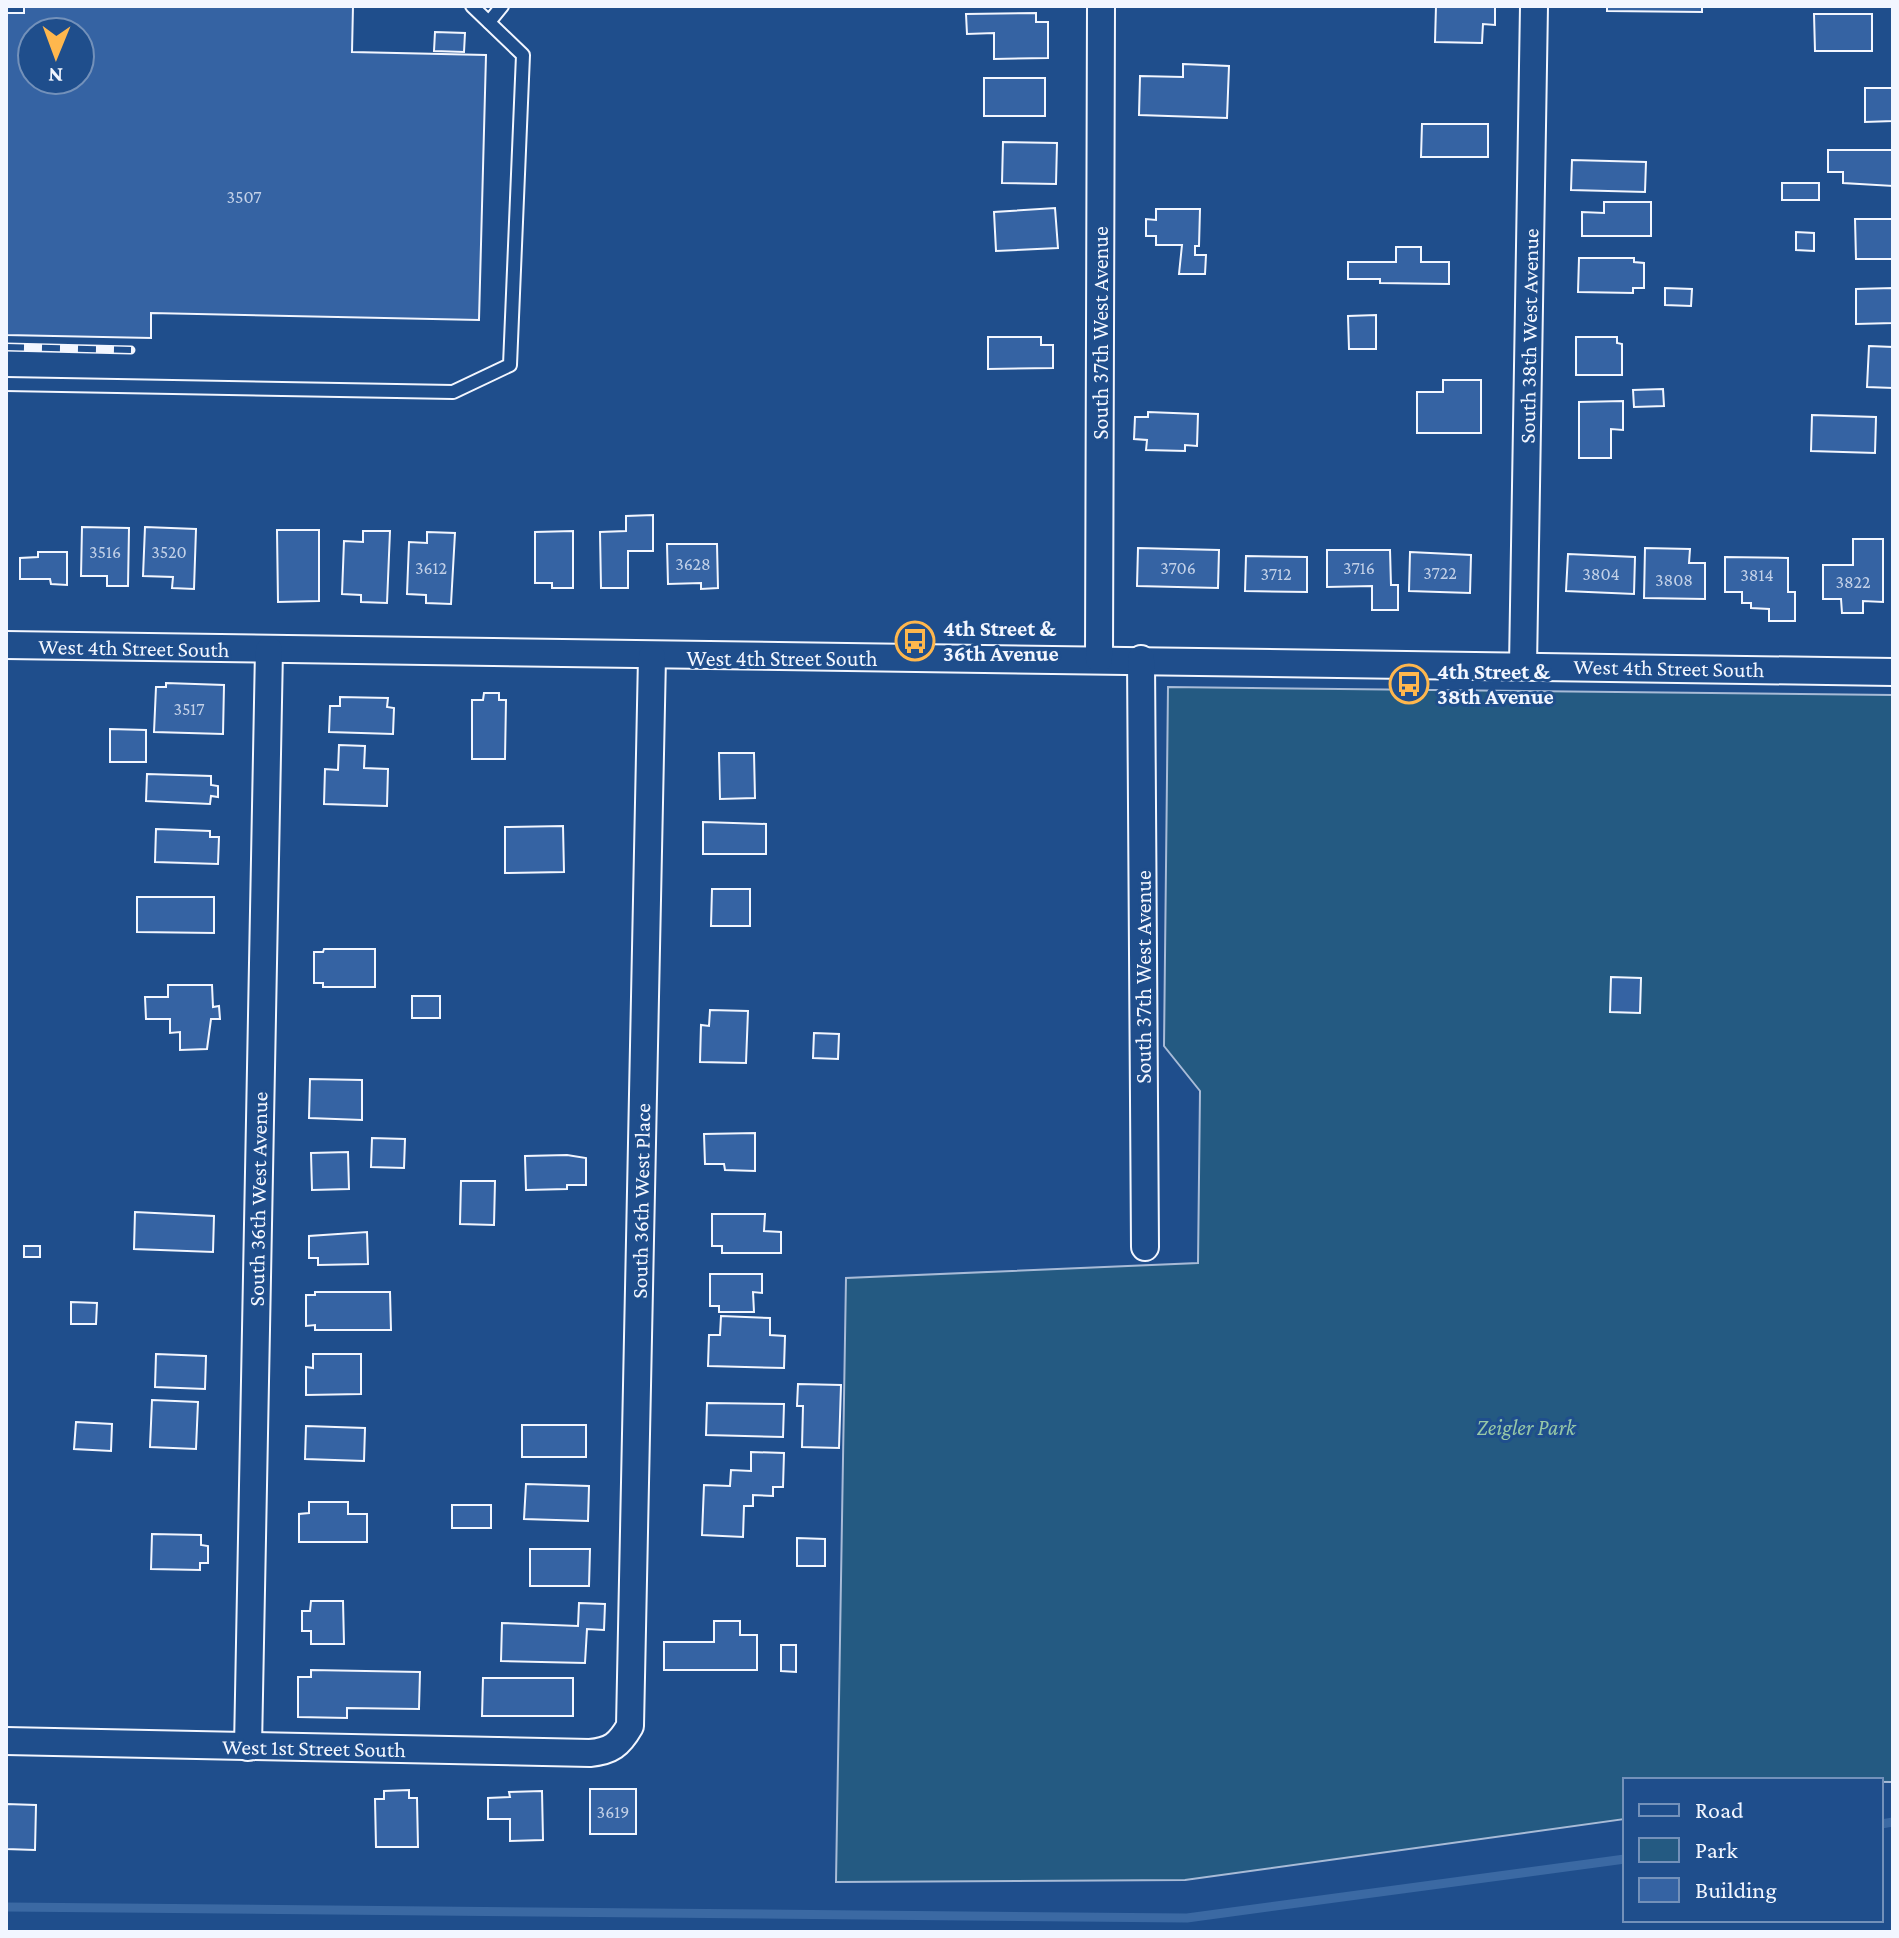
<svg xmlns="http://www.w3.org/2000/svg" width="1899" height="1938" viewBox="0 0 1899 1938" font-family="'Crimson Pro',serif">
  <rect width="100%" height="100%" fill="#1f4e8c"/>
  <polygon fill="#245a82" stroke="#a8bbd7" stroke-width="2" points="1168,687 1893,695 1893,1782 1625,1780 1625,1819 1185,1880 836,1882 846,1278 1198,1263 1200,1091 1164,1046"/>
  <g fill="none" stroke-linecap="round" stroke-linejoin="round">
    <g stroke="#3b69a3" stroke-width="9">
      <polyline points="1881,1824 1893,1822"/>
      <polyline points="6,1907 1187,1918 1625,1859"/>
    </g>
  </g>
  <g fill="#3563a3" stroke="#f2f6ff" stroke-width="2" fill-rule="evenodd">
    <path d="M 24,6 L 353,6 L 352,52 L 486,55 L 479,320 L 151,313 L 151,338 L 6,335 L 6,13 L 24,13 ZM 32,32 L 80,32 L 80,80 L 32,80 Z"/>
    <polygon points="1436,6 1495,6 1495,25 1483,24 1482,43 1435,42"/>
    <polygon points="1607,6 1702,6 1702,12 1607,11"/>
    <polygon points="1036,13 1036,22 1048,22 1048,58 994,59 994,33 967,34 966,14"/>
    <polygon points="1814,14 1872,14 1872,51 1815,51"/>
    <polygon points="435,32 465,33 464,52 434,51"/>
    <polygon points="1183,64 1229,66 1227,118 1139,115 1140,76 1183,77"/>
    <rect x="984" y="78" width="61" height="38"/>
    <polygon points="1865,88 1893,88 1893,121 1865,122"/>
    <polygon points="1422,124 1488,124 1488,157 1421,157"/>
    <polygon points="1003,142 1057,143 1056,184 1002,183"/>
    <polygon points="1828,150 1893,150 1893,186 1843,183 1843,172 1828,172"/>
    <polygon points="1572,160 1646,162 1645,192 1571,190"/>
    <rect x="1782" y="183" width="37" height="17"/>
    <polygon points="1604,202 1651,202 1651,236 1582,236 1582,212 1604,213"/>
    <polygon points="1055,208 1058,248 996,251 994,212"/>
    <polygon points="1156,209 1200,209 1199,246 1195,246 1195,255 1206,255 1205,274 1179,274 1182,245 1156,245 1156,236 1146,236 1146,219 1156,220"/>
    <polygon points="1855,219 1893,219 1893,259 1856,259"/>
    <polygon points="1796,232 1814,233 1814,251 1796,250"/>
    <polygon points="1396,247 1421,247 1421,262 1449,262 1449,284 1380,283 1380,279 1348,279 1348,262 1396,262"/>
    <polygon points="1579,258 1634,258 1634,262 1644,263 1644,288 1633,288 1633,293 1578,292"/>
    <polygon points="1665,288 1692,289 1691,306 1665,305"/>
    <polygon points="1893,288 1893,323 1856,324 1856,289"/>
    <polygon points="1376,315 1376,349 1349,349 1348,316"/>
    <polygon points="988,337 1041,337 1041,345 1053,345 1053,368 988,369"/>
    <polygon points="1576,337 1617,337 1617,343 1622,344 1622,375 1576,375"/>
    <polygon points="1869,346 1893,347 1893,388 1867,387"/>
    <polygon points="1443,380 1481,380 1481,433 1417,433 1417,392 1443,392"/>
    <polygon points="1663,389 1664,406 1634,407 1633,390"/>
    <polygon points="1623,401 1623,430 1611,429 1611,458 1579,458 1579,402"/>
    <polygon points="1148,412 1198,414 1197,446 1185,445 1185,451 1146,450 1147,440 1134,439 1135,417 1148,417"/>
    <polygon points="1812,415 1876,417 1875,453 1811,451"/>
    <polygon points="653,515 653,551 628,551 628,588 601,588 600,532 626,531 626,516"/>
    <polygon points="82,527 129,528 128,586 107,586 107,576 81,576"/>
    <polygon points="145,527 196,529 194,589 172,588 173,577 143,576"/>
    <polygon points="277,530 319,530 319,601 278,602"/>
    <polygon points="363,531 390,531 387,603 361,602 361,595 342,594 344,541 363,542"/>
    <polygon points="573,531 573,588 552,588 552,583 535,583 535,532"/>
    <polygon points="427,532 455,533 451,604 426,603 426,595 407,594 409,542 427,543"/>
    <polygon points="1853,539 1883,539 1883,602 1863,601 1863,613 1842,613 1841,599 1823,599 1823,565 1853,565"/>
    <polygon points="667,544 717,544 718,588 701,589 701,583 668,584"/>
    <polygon points="1138,548 1219,550 1218,588 1137,586"/>
    <polygon points="1645,548 1690,549 1689,563 1705,563 1705,599 1644,598"/>
    <polygon points="1327,550 1390,550 1391,585 1398,585 1398,610 1372,610 1372,586 1327,587"/>
    <polygon points="38,552 67,552 67,585 51,584 50,579 20,579 20,558 38,557"/>
    <polygon points="1410,552 1471,555 1470,593 1409,591"/>
    <polygon points="1568,554 1635,557 1634,594 1566,591"/>
    <polygon points="1246,556 1307,557 1307,592 1245,591"/>
    <polygon points="1725,557 1788,558 1788,592 1795,592 1795,621 1769,621 1769,609 1751,608 1751,603 1742,603 1742,592 1725,592"/>
    <polygon points="166,683 224,685 223,734 154,732 156,687 166,687"/>
    <polygon points="484,693 499,693 499,700 506,700 505,759 472,759 472,700 483,700"/>
    <polygon points="340,697 388,698 387,707 394,708 393,734 329,732 330,706 340,706"/>
    <polygon points="110,729 146,730 146,762 110,762"/>
    <polygon points="339,745 365,746 364,768 388,769 387,806 324,804 325,769 338,770"/>
    <polygon points="719,753 754,753 755,798 720,799"/>
    <polygon points="147,774 211,776 211,785 218,786 218,797 211,796 210,804 146,801"/>
    <polygon points="703,822 766,824 766,854 703,854"/>
    <polygon points="563,826 564,872 505,873 505,827"/>
    <polygon points="156,829 210,831 210,837 219,837 218,864 155,862"/>
    <polygon points="712,889 750,889 750,926 711,926"/>
    <polygon points="137,897 214,897 214,933 137,932"/>
    <polygon points="324,949 375,949 375,987 323,987 323,983 314,983 314,952 323,952"/>
    <polygon points="1611,977 1641,978 1640,1013 1610,1012"/>
    <polygon points="168,985 212,985 213,1007 219,1006 220,1019 211,1019 207,1049 180,1050 180,1032 170,1033 170,1019 146,1019 145,997 168,997"/>
    <rect x="412" y="996" width="28" height="22"/>
    <polygon points="710,1010 748,1011 746,1063 700,1062 701,1025 709,1026"/>
    <polygon points="814,1033 839,1034 838,1059 813,1058"/>
    <polygon points="310,1079 362,1080 362,1120 309,1118"/>
    <polygon points="755,1133 755,1171 725,1170 724,1164 705,1164 704,1134"/>
    <polygon points="372,1138 405,1139 404,1168 371,1167"/>
    <polygon points="348,1152 349,1189 312,1190 311,1153"/>
    <polygon points="567,1155 586,1158 586,1185 567,1185 567,1189 526,1190 525,1156"/>
    <polygon points="461,1181 495,1181 494,1225 460,1224"/>
    <polygon points="135,1212 214,1216 213,1252 134,1249"/>
    <polygon points="712,1214 765,1214 764,1231 781,1232 781,1253 722,1253 722,1246 712,1246"/>
    <polygon points="367,1232 368,1264 318,1265 318,1258 309,1258 309,1236"/>
    <rect x="24" y="1246" width="16" height="11"/>
    <polygon points="710,1274 762,1274 762,1293 753,1292 754,1312 719,1312 719,1306 710,1306"/>
    <polygon points="315,1292 390,1292 391,1330 315,1330 315,1325 306,1326 306,1295 315,1295"/>
    <polygon points="71,1302 97,1303 96,1324 71,1324"/>
    <polygon points="721,1316 770,1318 770,1335 785,1336 784,1368 708,1366 709,1335 720,1335"/>
    <polygon points="156,1354 206,1356 205,1389 155,1387"/>
    <polygon points="313,1354 361,1354 361,1394 306,1395 306,1367 313,1368"/>
    <polygon points="798,1384 841,1385 839,1448 802,1447 803,1406 797,1406"/>
    <polygon points="152,1400 198,1402 196,1449 150,1447"/>
    <polygon points="707,1403 784,1404 783,1437 706,1435"/>
    <polygon points="76,1422 112,1424 111,1451 74,1449"/>
    <rect x="522" y="1425" width="64" height="32"/>
    <polygon points="306,1426 365,1428 364,1461 305,1459"/>
    <polygon points="751,1452 784,1453 783,1487 773,1487 773,1496 753,1495 753,1506 744,1506 743,1537 702,1535 704,1485 730,1486 731,1470 751,1471"/>
    <polygon points="526,1484 589,1486 588,1521 524,1519"/>
    <polygon points="309,1502 348,1502 348,1514 367,1514 367,1542 299,1542 299,1514 309,1513"/>
    <rect x="452" y="1505" width="39" height="23"/>
    <polygon points="152,1534 201,1535 201,1545 208,1546 208,1563 200,1563 200,1570 151,1569"/>
    <polygon points="797,1538 825,1539 825,1566 797,1566"/>
    <polygon points="530,1549 590,1549 589,1586 530,1586"/>
    <polygon points="311,1601 343,1601 344,1644 311,1644 311,1631 302,1631 302,1611 310,1611"/>
    <polygon points="579,1603 605,1604 604,1630 587,1629 585,1663 501,1661 502,1623 578,1626"/>
    <polygon points="714,1621 740,1621 740,1635 757,1635 757,1670 664,1670 664,1642 714,1642"/>
    <polygon points="781,1645 796,1645 796,1672 781,1671"/>
    <polygon points="311,1670 420,1672 419,1709 347,1708 347,1718 298,1717 298,1677 311,1677"/>
    <polygon points="483,1678 573,1678 573,1716 482,1716"/>
    <rect x="590" y="1789" width="46" height="45"/>
    <polygon points="409,1790 409,1798 417,1798 418,1847 376,1847 375,1799 384,1799 384,1791"/>
    <polygon points="542,1791 543,1840 510,1841 510,1819 488,1819 488,1798 510,1797 509,1792"/>
    <polygon points="6,1804 36,1805 35,1850 6,1849"/>
  </g>
  <g fill="none" stroke-linecap="round" stroke-linejoin="round">
    <defs>
      <g id="lane">
        <polyline points="489,22 502,6"/>
        <polyline points="6,384 453,392 510,365 523,55 472,6"/>
      </g>
      <g id="street">
        <polyline points="6,645 1893,672"/>
        <polyline points="1099,659 1101,6"/>
        <polyline points="1141,659 1145,1247"/>
        <polyline points="1523,666 1534,6"/>
        <path d="M 6,1741 L 590,1753 C 611,1751 619,1745 630,1726 L 652,657"/>
        <polyline points="248,1747 269,650"/>
      </g>
    </defs>
    <use href="#lane" stroke="#f2f6ff" stroke-width="16"/>
    <use href="#street" stroke="#f2f6ff" stroke-width="30"/>
    <use href="#lane" stroke="#1f4e8c" stroke-width="12"/>
    <use href="#street" stroke="#1f4e8c" stroke-width="26"/>
    <defs>
      <polyline id="rail" points="6,347 131,350"/>
    </defs>
    <use href="#rail" stroke="#f2f6ff" stroke-width="9"/>
    <use href="#rail" stroke="#1f4e8c" stroke-width="6" stroke-dasharray="18" stroke-linecap="butt"/>
  </g>
  <defs>
    <symbol id="bus-ring" viewBox="-11 -11 22 22"><circle r="9.5" fill="#1f4e8c" stroke="#ffb74d" stroke-width="1.5"/><path d="M-5-6H5V4H4V6H2V4H-2V6H-4V4H-5ZM-3.5-4V0h7V-4ZM-3.5 1.2v1.5H-2V1.2ZM2 1.2v1.5H3.5V1.2Z" fill="#ffb74d"/></symbol>
  </defs>
  <g fill-rule="evenodd">
    <use href="#bus-ring" x="893" y="619" width="44" height="44"/>
    <use href="#bus-ring" x="1387" y="662" width="44" height="44"/>
  </g>
  <g text-anchor="middle" dominant-baseline="central" stroke-width="6" stroke-linejoin="round" paint-order="stroke">
    <g font-size="18" fill="#c3d1e8">
      <text x="244" y="197">3507</text>
      <text x="105" y="552">3516</text>
      <text x="169" y="552">3520</text>
      <text x="693" y="564">3628</text>
      <text x="431" y="568">3612</text>
      <text x="1178" y="568">3706</text>
      <text x="1359" y="568">3716</text>
      <text x="1440" y="573">3722</text>
      <text x="1276" y="574">3712</text>
      <text x="1601" y="574">3804</text>
      <text x="1757" y="575">3814</text>
      <text x="1674" y="580">3808</text>
      <text x="1853" y="582">3822</text>
      <text x="189" y="709">3517</text>
      <text x="613" y="1812">3619</text>
    </g>
    <g font-size="22" fill="#f2f6ff" stroke="#1f4e8c">
      <text transform="translate(1100 333) rotate(-90)">South 37th West Avenue</text>
      <text transform="translate(1529 336) rotate(-89)">South 38th West Avenue</text>
      <text transform="translate(134 648) rotate(1)">West 4th Street South</text>
      <text x="782" y="658">West 4th Street South</text>
      <text transform="translate(1669 668) rotate(1)">West 4th Street South</text>
      <text transform="translate(1143 977) rotate(-90)">South 37th West Avenue</text>
      <text transform="translate(258 1199) rotate(-89)">South 36th West Avenue</text>
      <text transform="translate(641 1201) rotate(-89)">South 36th West Place</text>
      <text transform="translate(314 1748) rotate(1)">West 1st Street South</text>
    </g>
    <g font-size="22" font-weight="bold" fill="#f2f6ff" stroke="#1f4e8c" text-anchor="start">
      <text x="943" y="628">4th Street &amp;<tspan x="943" dy="25">36th Avenue</tspan></text>
      <text x="1437" y="671">4th Street &amp;<tspan x="1437" dy="25">38th Avenue</tspan></text>
    </g>
    <g font-size="22" font-style="italic" fill="#97c8a6" stroke="#1f4e8c">
      <text x="1526" y="1427">Zeigler Park</text>
    </g>
  </g>
  <rect width="1899" height="1938" fill="none" stroke="#f2f6ff" stroke-width="16"/>
  <rect x="1623" y="1778" width="260" height="144" fill="#1f4e8c" stroke="#7391ba" stroke-width="2"/>
  <rect x="1639" y="1804" width="40" height="12" fill="#1f4e8c" stroke="#7391ba" stroke-width="2"/>
  <text x="1695" y="1818" font-size="24" fill="#f2f6ff">Road</text>
  <rect x="1639" y="1838" width="40" height="24" fill="#245a82" stroke="#7391ba" stroke-width="2"/>
  <text x="1695" y="1858" font-size="24" fill="#f2f6ff">Park</text>
  <rect x="1639" y="1878" width="40" height="24" fill="#3563a3" stroke="#7391ba" stroke-width="2"/>
  <text x="1695" y="1898" font-size="24" fill="#f2f6ff">Building</text>
  <g transform="translate(56 56) rotate(181)"><circle r="38" fill="#1f4e8c" stroke="#7391ba" stroke-width="2"/>
  <path d="M0-6L14 30L0 20L-14 30Z" fill="#ffb74d"/>
  <text y="-12" font-size="22" font-weight="bold" text-anchor="middle" fill="#f2f6ff">N</text>
  </g>
</svg>
